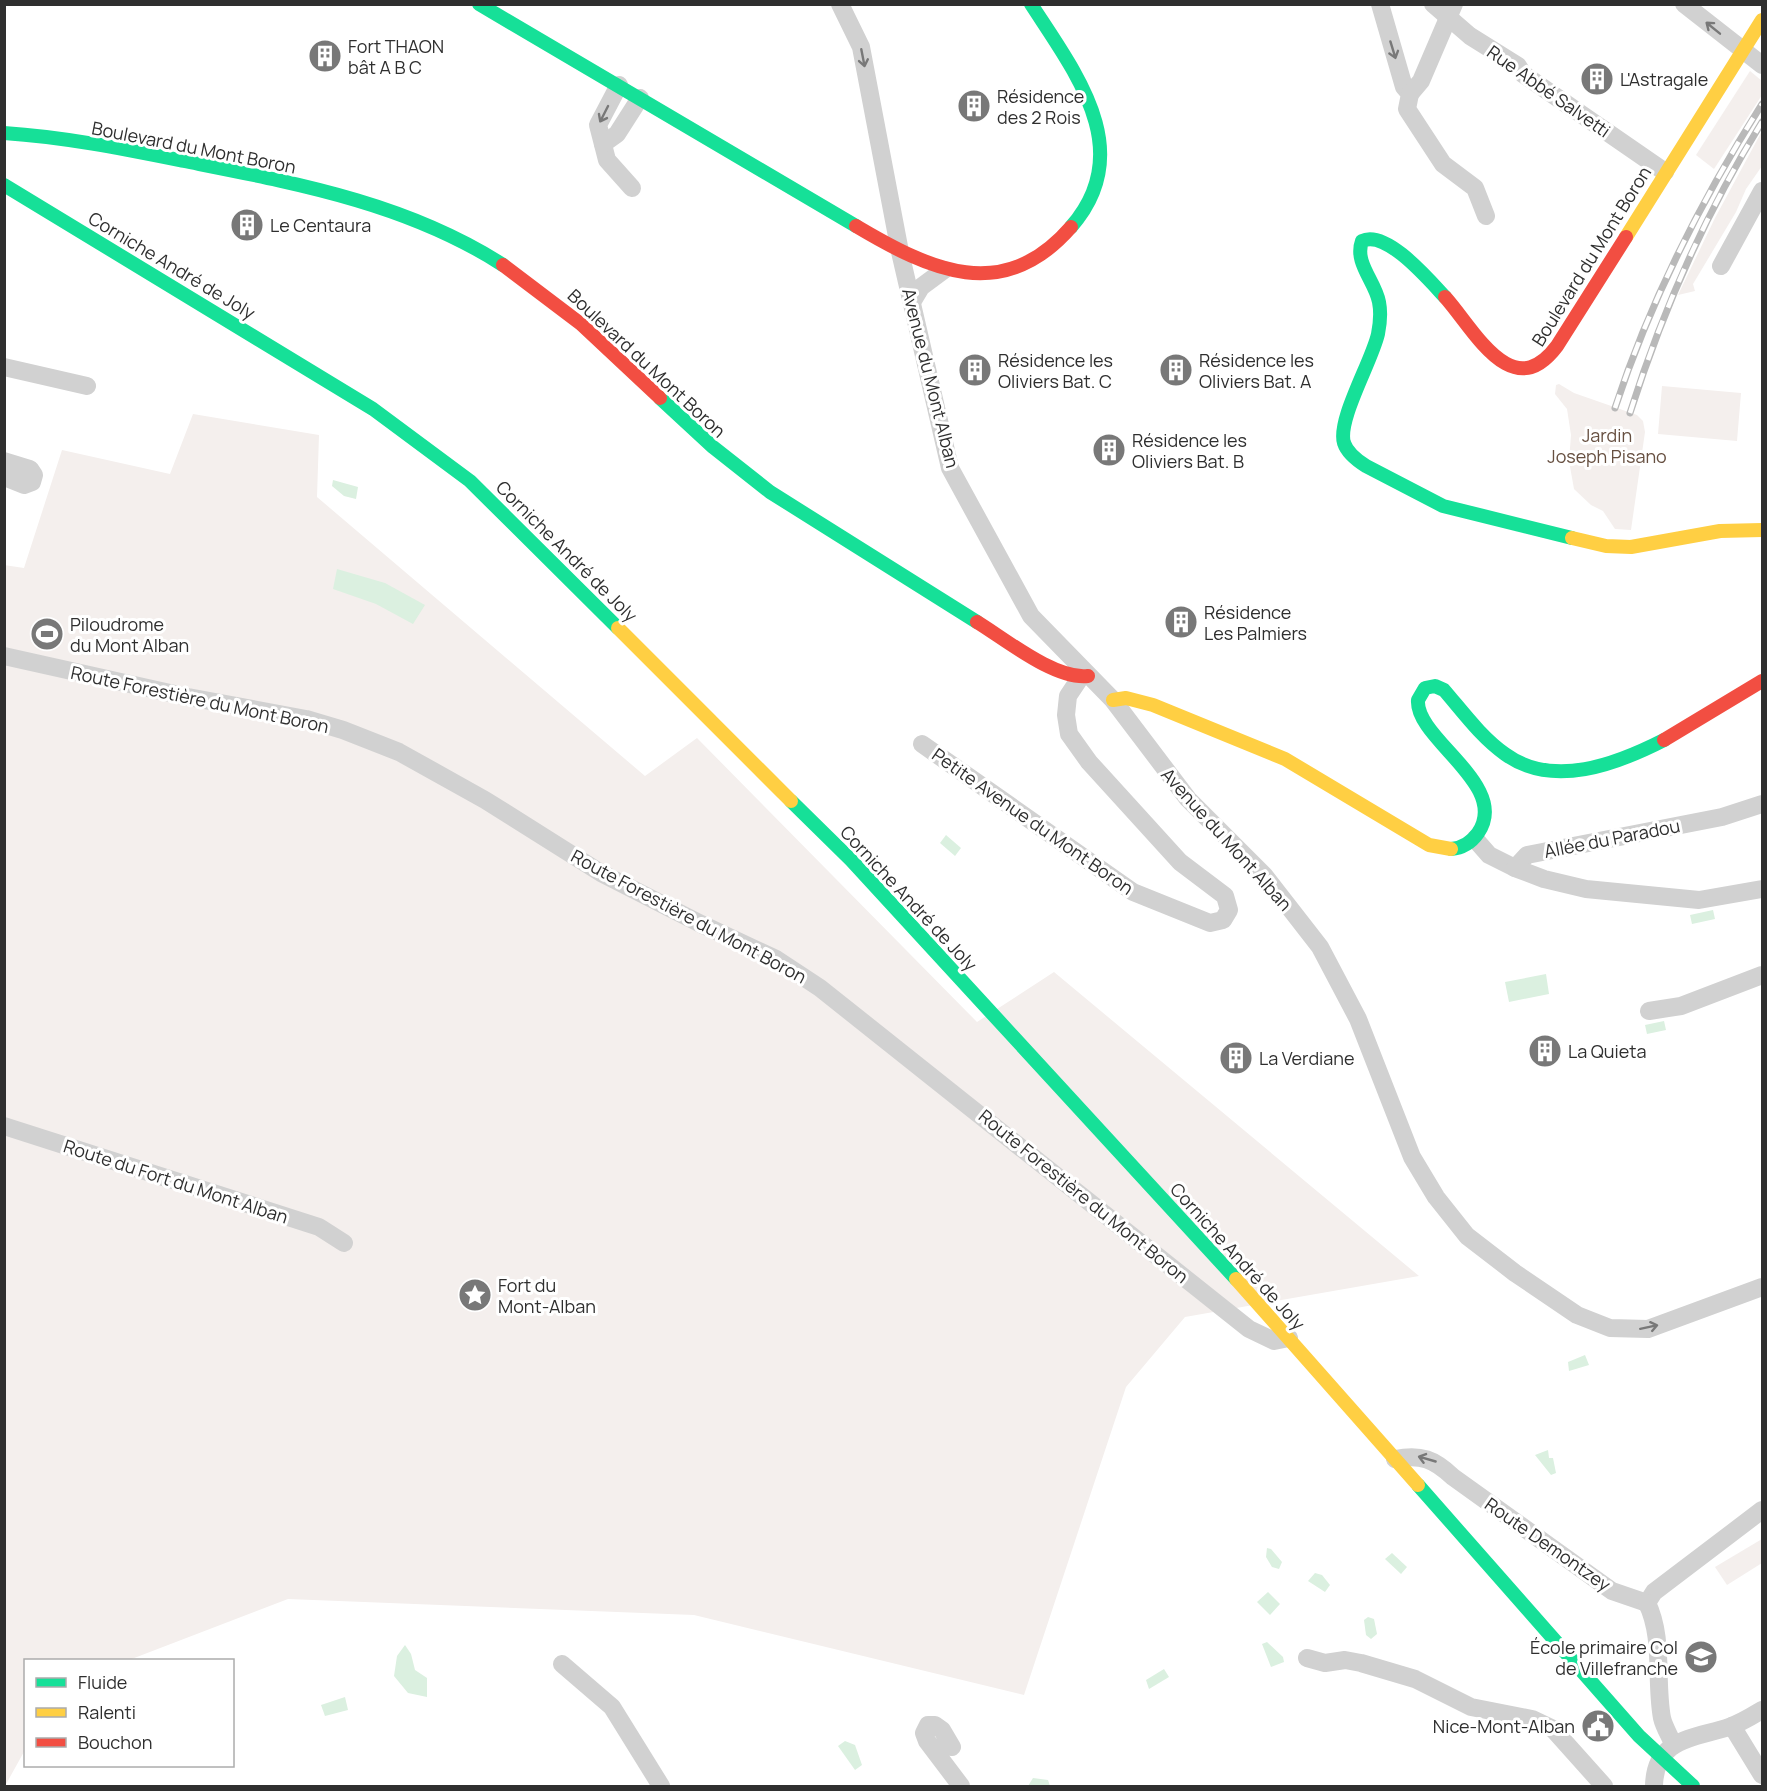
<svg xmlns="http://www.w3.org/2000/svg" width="1767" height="1791" viewBox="0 0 1767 1791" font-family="Manrope,sans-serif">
  <rect width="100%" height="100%" fill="#fff"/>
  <g fill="#f4efed">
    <polygon points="1750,71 1762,81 1762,95 1714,169 1696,155"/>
    <polygon points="1762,131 1762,166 1746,189 1736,212 1693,284 1695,291 1678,295 1715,218"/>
    <polygon points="1559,384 1574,393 1637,415 1643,421 1645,432 1631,530 1615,529 1603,511 1591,505 1574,489 1569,461 1571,435 1567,409 1555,394 1556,385"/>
    <polygon points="1662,386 1741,393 1737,441 1658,434"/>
    <polygon points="193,414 319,435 317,497 645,776 697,738 977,1022 1054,972 1419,1276 1185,1317 1126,1387 1024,1695 694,1615 288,1599 129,1660 26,1660 25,1750 5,1786 4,565 24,568 62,450 170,474"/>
    <polygon points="1762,1539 1762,1563 1727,1585 1715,1567"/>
  </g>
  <g fill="#dbf0e0">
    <polygon points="333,480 358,487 356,499 344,496 332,486"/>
    <polygon points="337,569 385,583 425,605 413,624 376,604 333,589"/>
    <polygon points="946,835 961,848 955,856 940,843"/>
    <polygon points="1713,910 1715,919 1692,924 1690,915"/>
    <polygon points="1546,974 1549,994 1509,1002 1505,982"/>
    <polygon points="1664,1021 1666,1030 1647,1034 1645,1025"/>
    <polygon points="1585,1355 1589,1365 1569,1371 1568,1362"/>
    <polygon points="1548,1450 1549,1458 1553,1458 1556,1473 1551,1475 1535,1455"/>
    <polygon points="1267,1548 1271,1549 1282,1562 1279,1569 1272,1567 1266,1557"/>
    <polygon points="1392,1553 1407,1567 1401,1574 1385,1559"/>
    <polygon points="1315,1573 1322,1575 1330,1585 1325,1592 1308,1581"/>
    <polygon points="1268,1592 1280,1604 1270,1615 1257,1602"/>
    <polygon points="1368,1617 1374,1619 1377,1634 1371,1639 1366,1635 1364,1620"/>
    <polygon points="1267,1642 1283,1657 1284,1662 1271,1667 1262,1644"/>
    <polygon points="405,1645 411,1654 415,1670 427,1678 427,1697 408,1693 394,1676 397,1656"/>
    <polygon points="1164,1669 1169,1677 1149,1689 1146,1680"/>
    <polygon points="345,1697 348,1710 325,1716 321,1705"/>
    <polygon points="845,1741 855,1745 862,1765 855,1770 838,1746"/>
    <polygon points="1033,1778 1048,1780 1050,1786 1028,1786"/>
  </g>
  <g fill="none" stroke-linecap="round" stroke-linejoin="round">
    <g stroke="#d1d1d1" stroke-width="18">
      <polyline points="840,4 861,47 900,252 950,468 1031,616 1113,700 1188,799 1264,875 1320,947 1358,1019 1412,1157 1436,1197 1467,1236 1515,1273 1577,1315 1610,1328 1648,1329 1762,1287"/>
      <polyline points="1380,4 1404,87 1410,94 1407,109 1443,164 1475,188 1486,216"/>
      <polyline points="1433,4 1470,36 1518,66 1523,74 1665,172"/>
      <polyline points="1684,4 1762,65"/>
      <polyline points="619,85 598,125 607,160 632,188"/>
      <polyline points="1410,94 1421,81 1454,4"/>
      <polyline points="603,144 617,134 640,98"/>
      <polyline points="1721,266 1762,191"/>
      <polyline points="912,302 921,287 944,270"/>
      <polyline points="4,367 87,386"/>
      <polyline points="4,461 30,469 34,475 32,482 24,485 4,477"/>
      <polyline points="4,656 188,697 306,719 343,730 399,752 485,800 601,873 701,924 776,959 820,988 1249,1329 1274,1341 1289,1338"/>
      <polyline points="922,744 1133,892 1210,923 1223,920 1229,910 1225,896 1180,862 1089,762 1069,734 1066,715 1068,696 1080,678"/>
      <polyline points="1475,839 1489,855 1515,868 1527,855 1722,817 1762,804"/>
      <polyline points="1515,868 1544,879 1586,889 1699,900 1762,889"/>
      <polyline points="1649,1011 1681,1006 1762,975"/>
      <polyline points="4,1126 319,1227 344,1243"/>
      <path d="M 1395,1459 C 1421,1454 1434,1459 1453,1477 L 1612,1591 L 1647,1603"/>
      <polyline points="1647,1603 1654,1592 1762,1510"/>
      <path d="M 1647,1603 C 1664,1638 1655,1680 1662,1718 C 1664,1727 1670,1736 1673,1744"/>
      <polyline points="1307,1658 1325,1663 1345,1660 1361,1663 1415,1679 1471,1707 1532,1719 1553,1729 1604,1786"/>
      <polyline points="562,1664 612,1707 661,1786"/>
      <polyline points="1732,1726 1762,1775"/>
      <polyline points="952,1747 942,1730 935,1725 928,1725 924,1733 927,1741 961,1786"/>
      <path d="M 1654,1786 C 1655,1738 1692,1739 1729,1727 C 1741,1723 1752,1716 1762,1710"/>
    </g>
    <g stroke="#16e098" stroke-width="14">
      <polyline points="479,4 856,226"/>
      <path d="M 1031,4 C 1075,72 1138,151 1071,227"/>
      <path d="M 4,133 C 65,137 124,149 184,161 C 295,183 407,203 503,265"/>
      <polyline points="4,185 373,409 470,481 618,628"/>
      <path d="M 1445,297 C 1429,280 1386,229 1362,241 C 1354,263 1375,281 1379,302 C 1381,312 1380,324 1378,334 C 1372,361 1337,420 1344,443 C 1347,452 1358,461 1366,466 L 1443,506 L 1572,538"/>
      <polyline points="660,398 713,447 770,492 977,622"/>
      <polyline points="791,801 851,860 1236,1279"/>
      <path d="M 1451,849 C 1463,848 1471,843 1478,833 C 1511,785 1415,739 1418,700 L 1425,688 L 1435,686 L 1444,690 C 1463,712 1481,737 1505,754 C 1553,789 1617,764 1664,740"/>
      <polyline points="1418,1485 1639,1736 1693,1786"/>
    </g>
    <g stroke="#ffcf43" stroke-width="14">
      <polyline points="1626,237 1762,20"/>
      <polyline points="1572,538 1606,546 1631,547 1720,531 1762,530"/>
      <polyline points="618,628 791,801"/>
      <polyline points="1113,700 1126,698 1153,705 1285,759 1429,845 1451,849"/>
      <polyline points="1236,1279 1418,1485"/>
    </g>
    <g stroke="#f24e42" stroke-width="14">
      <path d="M 856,226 C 930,270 1003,305 1071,227"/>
      <polyline points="503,265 581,324 660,398"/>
      <path d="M 1445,297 C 1474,329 1512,406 1557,346 L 1626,237"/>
      <path d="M 977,622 C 1005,639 1055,680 1088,676"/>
      <polyline points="1664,740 1762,681"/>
    </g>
    <defs>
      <g id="rail">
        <path d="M 1615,408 C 1650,301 1702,199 1762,104"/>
        <path d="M 1630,413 C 1663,309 1705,214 1762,122"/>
      </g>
    </defs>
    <use href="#rail" stroke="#b9b9b9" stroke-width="7"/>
    <use href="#rail" stroke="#fff" stroke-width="4.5" stroke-dasharray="14" stroke-linecap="butt"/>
  </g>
  <defs><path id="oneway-shaft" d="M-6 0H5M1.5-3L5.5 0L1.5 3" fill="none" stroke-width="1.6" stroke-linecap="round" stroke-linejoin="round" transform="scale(1.5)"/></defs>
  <g stroke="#787878">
    <use href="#oneway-shaft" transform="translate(1713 28) rotate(-141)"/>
    <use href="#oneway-shaft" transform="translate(1393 50) rotate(73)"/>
    <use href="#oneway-shaft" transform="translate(863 58) rotate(79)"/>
    <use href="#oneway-shaft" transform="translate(604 114) rotate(117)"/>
    <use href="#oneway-shaft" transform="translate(1649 1327) rotate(-12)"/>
    <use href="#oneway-shaft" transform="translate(1427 1459) rotate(-164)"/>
  </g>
  <defs>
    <symbol id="building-disc" viewBox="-11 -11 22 22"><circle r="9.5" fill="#787878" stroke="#fff"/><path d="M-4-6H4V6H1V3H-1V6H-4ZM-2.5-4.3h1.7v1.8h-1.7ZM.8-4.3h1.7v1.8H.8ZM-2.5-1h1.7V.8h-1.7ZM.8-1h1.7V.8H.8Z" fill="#fff"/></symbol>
    <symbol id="stadium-disc" viewBox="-11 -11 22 22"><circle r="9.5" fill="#787878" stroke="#fff"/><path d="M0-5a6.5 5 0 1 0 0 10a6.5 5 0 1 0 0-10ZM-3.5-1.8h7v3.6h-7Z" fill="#fff"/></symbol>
    <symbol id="sight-disc" viewBox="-11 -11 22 22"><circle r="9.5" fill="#787878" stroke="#fff"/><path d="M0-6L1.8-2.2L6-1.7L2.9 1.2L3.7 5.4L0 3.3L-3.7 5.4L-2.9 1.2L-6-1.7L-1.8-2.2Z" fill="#fff"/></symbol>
    <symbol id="school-disc" viewBox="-11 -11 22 22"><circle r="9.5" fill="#787878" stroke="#fff"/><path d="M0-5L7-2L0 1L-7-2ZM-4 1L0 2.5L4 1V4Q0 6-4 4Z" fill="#fff"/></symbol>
    <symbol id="civic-disc" viewBox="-11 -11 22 22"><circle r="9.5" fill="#787878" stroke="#fff"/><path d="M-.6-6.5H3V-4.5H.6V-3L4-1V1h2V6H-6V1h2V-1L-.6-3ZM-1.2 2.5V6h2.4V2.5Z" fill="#fff"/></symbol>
  </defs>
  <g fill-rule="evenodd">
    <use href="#building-disc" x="306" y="37" width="38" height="38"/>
    <use href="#building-disc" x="1578" y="60" width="38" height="38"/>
    <use href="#building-disc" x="955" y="87" width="38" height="38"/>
    <use href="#building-disc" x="228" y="206" width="38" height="38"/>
    <use href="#building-disc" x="956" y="351" width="38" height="38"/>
    <use href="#building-disc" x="1157" y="351" width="38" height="38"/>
    <use href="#building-disc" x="1090" y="431" width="38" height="38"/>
    <use href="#building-disc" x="1162" y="603" width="38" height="38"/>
    <use href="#stadium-disc" x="28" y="615" width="38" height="38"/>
    <use href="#building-disc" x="1526" y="1032" width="38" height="38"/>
    <use href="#building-disc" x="1217" y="1039" width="38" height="38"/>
    <use href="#sight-disc" x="456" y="1276" width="38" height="38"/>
    <use href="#school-disc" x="1682" y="1638" width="38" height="38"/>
    <use href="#civic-disc" x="1579" y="1707" width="38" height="38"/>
  </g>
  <g text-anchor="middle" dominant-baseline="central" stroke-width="6" stroke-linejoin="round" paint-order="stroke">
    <g font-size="18" fill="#2f2f2f" stroke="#fff" text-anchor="start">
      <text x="348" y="46">Fort THAON<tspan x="348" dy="21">bât A B C</tspan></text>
      <text x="1620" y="79">L'Astragale</text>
      <text x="997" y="96">Résidence<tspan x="997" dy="21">des 2 Rois</tspan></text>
      <text x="270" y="225">Le Centaura</text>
      <text x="998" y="360">Résidence les<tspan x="998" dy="21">Oliviers Bat. C</tspan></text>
      <text x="1199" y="360">Résidence les<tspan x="1199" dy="21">Oliviers Bat. A</tspan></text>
      <text x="1132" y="440">Résidence les<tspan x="1132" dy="21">Oliviers Bat. B</tspan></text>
      <text x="1204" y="612">Résidence<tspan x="1204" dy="21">Les Palmiers</tspan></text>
      <text x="70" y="624">Piloudrome<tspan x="70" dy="21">du Mont Alban</tspan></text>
      <text x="1568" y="1051">La Quieta</text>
      <text x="1259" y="1058">La Verdiane</text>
      <text x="498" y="1285">Fort du<tspan x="498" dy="21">Mont-Alban</tspan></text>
      <text x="1678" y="1647" text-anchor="end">École primaire Col<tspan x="1678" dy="21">de Villefranche</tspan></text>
      <text x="1575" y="1726" text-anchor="end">Nice-Mont-Alban</text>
    </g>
    <g font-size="18" fill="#2f2f2f" stroke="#fff">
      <text transform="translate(1549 91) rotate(35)">Rue Abbé Salvetti</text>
      <text transform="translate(194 147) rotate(11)">Boulevard du Mont Boron</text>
      <text transform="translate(1591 256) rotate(-58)">Boulevard du Mont Boron</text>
      <text transform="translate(172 265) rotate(31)">Corniche André de Joly</text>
      <text transform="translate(647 363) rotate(43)">Boulevard du Mont Boron</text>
      <text transform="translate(931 378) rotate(76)">Avenue du Mont Alban</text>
      <text transform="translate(567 551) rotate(45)">Corniche André de Joly</text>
      <text transform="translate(200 699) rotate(12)">Route Forestière du Mont Boron</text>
      <text transform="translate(1033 821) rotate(35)">Petite Avenue du Mont Boron</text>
      <text transform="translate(1612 838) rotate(-11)">Allée du Paradou</text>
      <text transform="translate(1227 839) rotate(48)">Avenue du Mont Alban</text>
      <text transform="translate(909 898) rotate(47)">Corniche André de Joly</text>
      <text transform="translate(689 916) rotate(28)">Route Forestière du Mont Boron</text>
      <text transform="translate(176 1181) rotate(18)">Route du Fort du Mont Alban</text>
      <text transform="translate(1084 1196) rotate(39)">Route Forestière du Mont Boron</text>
      <text transform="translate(1238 1256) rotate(48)">Corniche André de Joly</text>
      <text transform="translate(1548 1544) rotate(35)">Route Demontzey</text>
    </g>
    <g font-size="18" fill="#664f40" stroke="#fff">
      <text x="1607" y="435">Jardin<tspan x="1607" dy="21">Joseph Pisano</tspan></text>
    </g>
  </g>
  <rect width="1767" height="1791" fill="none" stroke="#2f2f2f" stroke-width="12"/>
  <rect x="24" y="1659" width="210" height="108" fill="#ffffff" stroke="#acacac" stroke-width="1.5"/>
  <rect x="36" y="1678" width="30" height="9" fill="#16e098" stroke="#acacac" stroke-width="1.5"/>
  <text x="78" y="1689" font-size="18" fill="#2f2f2f">Fluide</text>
  <rect x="36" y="1708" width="30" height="9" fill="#ffcf43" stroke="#acacac" stroke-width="1.5"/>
  <text x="78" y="1719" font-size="18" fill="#2f2f2f">Ralenti</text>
  <rect x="36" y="1738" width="30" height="9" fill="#f24e42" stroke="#acacac" stroke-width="1.5"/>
  <text x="78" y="1749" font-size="18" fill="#2f2f2f">Bouchon</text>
</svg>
